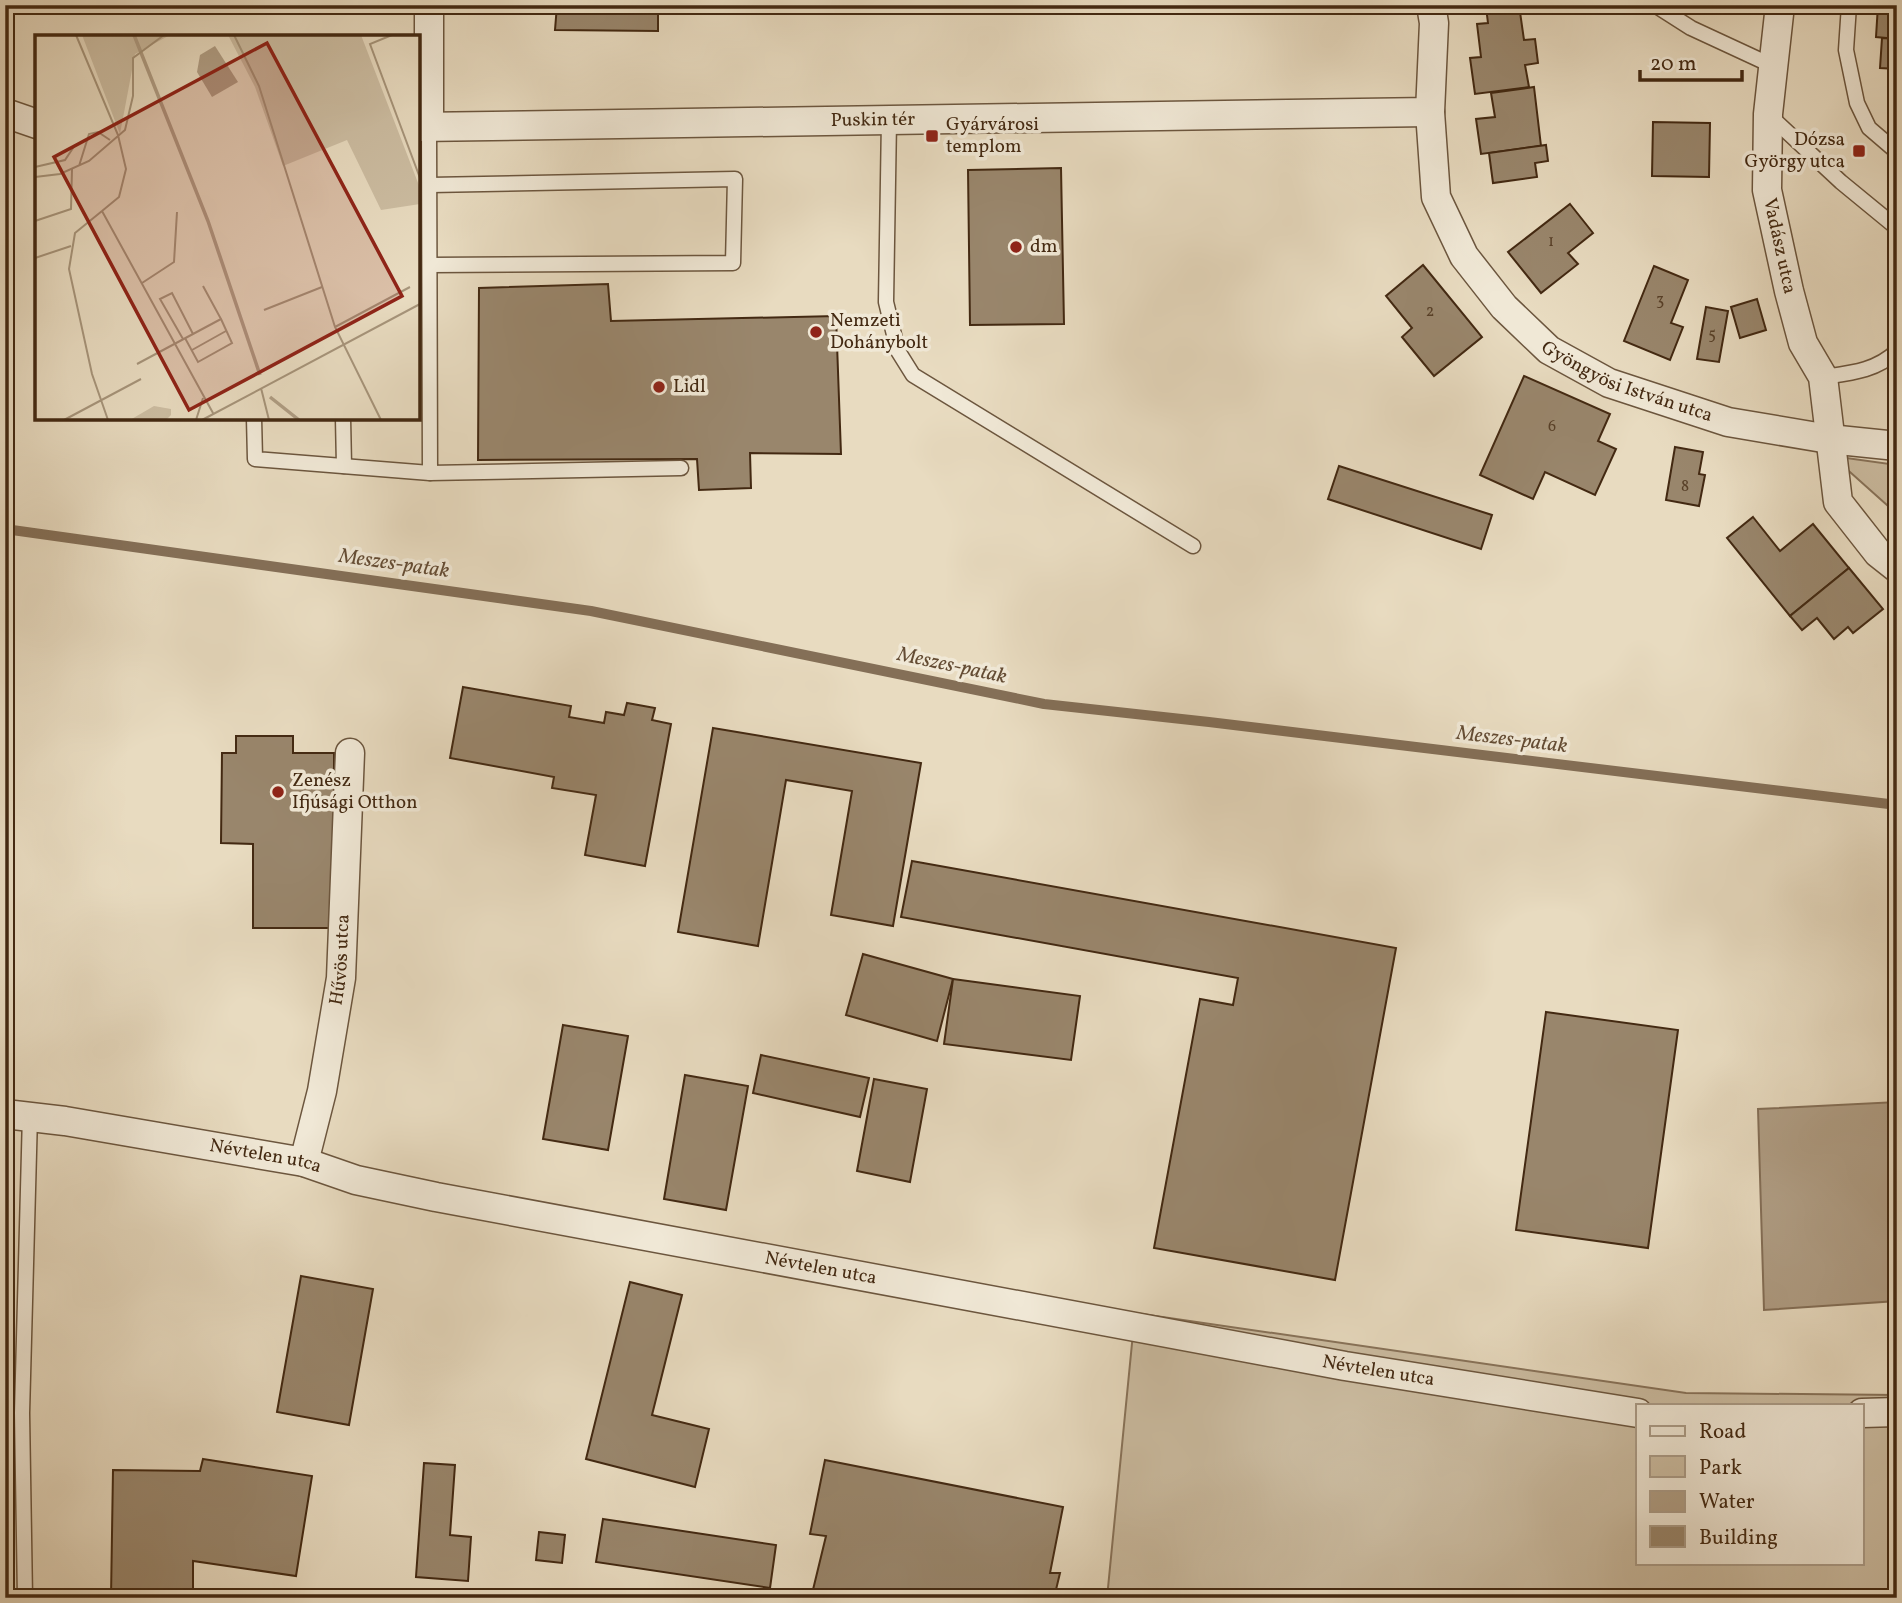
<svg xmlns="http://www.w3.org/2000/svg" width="1902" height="1603" viewBox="0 0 1902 1603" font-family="Vollkorn,serif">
  <rect width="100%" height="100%" fill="#e8dbc0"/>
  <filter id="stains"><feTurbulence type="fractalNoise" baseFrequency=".00286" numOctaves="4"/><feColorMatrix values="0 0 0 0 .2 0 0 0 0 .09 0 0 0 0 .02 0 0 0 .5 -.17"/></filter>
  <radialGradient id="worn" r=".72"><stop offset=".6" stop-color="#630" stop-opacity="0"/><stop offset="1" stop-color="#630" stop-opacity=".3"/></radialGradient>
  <g fill="#ccbda2" stroke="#88735a" stroke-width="2" fill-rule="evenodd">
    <polygon points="1832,456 1897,465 1897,514"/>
    <path d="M 1135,1313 L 1686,1393 L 1897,1395 L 1897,1598 L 1107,1598 ZM 1638,1405 L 1862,1405 L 1862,1563 L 1638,1563 Z"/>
  </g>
  <polygon fill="#b09e85" stroke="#846f57" stroke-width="2" points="1897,1102 1897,1301 1764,1310 1758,1109"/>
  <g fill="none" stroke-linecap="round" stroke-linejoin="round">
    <polyline stroke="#846f57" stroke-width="10" points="5,529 591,611 1044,704 1209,722 1897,805"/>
  </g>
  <g fill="#99866c" stroke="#432912" stroke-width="2">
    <polygon points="557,5 658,5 658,31 555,30"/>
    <polygon points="1496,5 1519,5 1524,40 1535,39 1538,63 1525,65 1529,87 1475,94 1470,58 1481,57 1477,24 1488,23 1486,7"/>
    <polygon points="1878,5 1897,5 1897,39 1876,37"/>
    <polygon points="1882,38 1897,39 1897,69 1880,68"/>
    <polygon points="1534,87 1541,146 1481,154 1476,119 1495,117 1491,93"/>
    <polygon points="1653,122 1710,123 1709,177 1652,176"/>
    <polygon points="1546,145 1548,161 1535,163 1537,177 1493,183 1489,153"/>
    <polygon points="1061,168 1064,324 970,325 968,170"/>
    <polygon points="1570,204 1593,233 1568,253 1578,264 1541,293 1508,252"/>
    <polygon points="1423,265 1482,337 1434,376 1402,337 1412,328 1386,296"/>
    <polygon points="1654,266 1688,280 1671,323 1683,327 1670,360 1624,341"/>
    <polygon points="608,284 611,321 836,316 841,454 750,453 751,488 699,490 697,459 478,460 479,288"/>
    <polygon points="1757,299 1766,330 1740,338 1731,307"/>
    <polygon points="1706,307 1728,311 1719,362 1697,359"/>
    <polygon points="1524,376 1610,414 1598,441 1616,449 1595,495 1545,472 1533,499 1480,475"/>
    <polygon points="1675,447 1703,452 1699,474 1705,475 1699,506 1666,500"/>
    <polygon points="1339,466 1492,515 1481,549 1328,499"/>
    <polygon points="1753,517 1780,551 1813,524 1849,568 1790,616 1727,538"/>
    <polygon points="1849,568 1883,609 1853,633 1848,627 1834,639 1817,618 1802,630 1790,616"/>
    <polygon points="463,687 571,706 569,717 604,723 606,712 624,715 627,703 655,708 652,720 671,724 645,866 585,855 596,795 552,788 554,777 450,758"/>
    <polygon points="713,728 921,763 893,926 831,915 852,791 786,780 758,946 678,932"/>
    <polygon points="236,736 293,736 293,753 334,753 334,928 253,928 253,844 221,843 222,753 236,753"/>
    <polygon points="912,861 1396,948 1335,1280 1154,1248 1200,999 1233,1005 1238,978 901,917"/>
    <polygon points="863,954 953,979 937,1041 846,1015"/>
    <polygon points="953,979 1080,996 1071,1060 944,1044"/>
    <polygon points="1546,1012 1678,1030 1648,1248 1516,1230"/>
    <polygon points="563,1025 628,1036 608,1150 543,1139"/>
    <polygon points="761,1055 869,1078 860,1117 753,1093"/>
    <polygon points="685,1075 748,1086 726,1210 664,1199"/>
    <polygon points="874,1079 927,1089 910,1182 857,1171"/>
    <polygon points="301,1276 373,1289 349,1425 277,1412"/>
    <polygon points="630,1282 682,1295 652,1415 709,1429 695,1487 586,1459"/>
    <polygon points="203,1459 312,1476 296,1576 193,1561 193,1598 111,1598 113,1470 200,1471"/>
    <polygon points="825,1460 1063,1507 1050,1573 1060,1573 1054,1598 811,1598 826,1536 810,1534"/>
    <polygon points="424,1463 455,1465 450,1535 471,1537 468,1581 416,1577"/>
    <polygon points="603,1519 776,1545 770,1588 596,1562"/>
    <polygon points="539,1532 565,1535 562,1563 536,1560"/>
  </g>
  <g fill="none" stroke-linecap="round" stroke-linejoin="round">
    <defs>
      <g id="service">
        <polyline points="1655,5 1691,28 1773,66"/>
        <polyline points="1849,5 1846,50 1857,103 1869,128 1897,152"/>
        <polyline points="1769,115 1841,182 1897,228"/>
        <polyline points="889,120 886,302 898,351 913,375 1193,546"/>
        <polyline points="429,127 430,473 681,468"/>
        <polyline points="430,185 735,179 733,263 430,265"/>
        <path d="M 1823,377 C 1851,373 1876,371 1897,351"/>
        <polyline points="254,418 255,459 430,473"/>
        <polyline points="343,418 344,466"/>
        <polyline points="25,1598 22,1413 30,1115"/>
      </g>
      <g id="minor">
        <polyline points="429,5 429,127"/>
        <path id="s1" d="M 1780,5 L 1768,114 L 1767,190 L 1789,291 L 1803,343 L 1823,377 L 1838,502 L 1878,553 L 1897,568"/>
        <path id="s2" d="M 1430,112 L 1436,197 L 1464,256 L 1504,307 L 1549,350 L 1609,383 L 1728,422 L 1829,439 L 1897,446"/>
        <polyline points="5,113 37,124"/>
        <path id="s3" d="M 418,127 L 1430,112 L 1434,23 L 1431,5"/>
        <path id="s4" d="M 5,1114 L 65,1121 L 304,1162 L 356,1180 L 436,1197 L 1345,1366 L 1638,1413"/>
        <path id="s5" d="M 304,1162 L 322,1091 L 341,978 L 350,753"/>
        <polyline points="1862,1413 1897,1412"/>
      </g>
    </defs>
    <use href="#service" stroke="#6c563e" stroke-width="17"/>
    <use href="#minor" stroke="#6c563e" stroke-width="31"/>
    <use href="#service" stroke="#f0e8d6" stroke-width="14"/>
    <use href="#minor" stroke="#f0e8d6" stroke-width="28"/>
  </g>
  <g fill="#8f2418" stroke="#f0e8d6" stroke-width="2.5">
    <rect x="925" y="129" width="14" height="14" rx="3.5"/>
    <rect x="1852" y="144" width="14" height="14" rx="3.5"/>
    <circle cx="1016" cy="247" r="7"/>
    <circle cx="816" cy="332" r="7"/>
    <circle cx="659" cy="387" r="7"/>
    <circle cx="278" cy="792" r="7"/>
  </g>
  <g text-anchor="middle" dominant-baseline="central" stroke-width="7" stroke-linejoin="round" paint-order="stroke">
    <g font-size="16" fill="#584028">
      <text x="1551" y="242">1</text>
      <text x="1660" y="301">3</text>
      <text x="1430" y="312">2</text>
      <text x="1712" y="335">5</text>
      <text x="1552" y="427">6</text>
      <text x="1685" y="487">8</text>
    </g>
    <g font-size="19" fill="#432912" stroke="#f0e8d6">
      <text stroke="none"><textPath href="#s3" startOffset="455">Puskin tér</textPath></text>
      <text stroke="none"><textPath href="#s1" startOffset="243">Vadász utca</textPath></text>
      <text stroke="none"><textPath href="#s2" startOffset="362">Gyöngyösi István utca</textPath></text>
      <text stroke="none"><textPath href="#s5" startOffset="206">Hűvös utca</textPath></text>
      <text stroke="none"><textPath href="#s4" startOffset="264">Névtelen utca</textPath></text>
      <text stroke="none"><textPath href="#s4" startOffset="831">Névtelen utca</textPath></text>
      <text stroke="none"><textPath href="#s4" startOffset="1398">Névtelen utca</textPath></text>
    </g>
    <g font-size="19" fill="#432912" stroke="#f0e8d6" text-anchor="start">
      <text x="946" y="125">Gyárvárosi<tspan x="946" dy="22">templom</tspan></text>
      <text x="1845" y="140" text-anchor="end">Dózsa<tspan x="1845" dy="22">György utca</tspan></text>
      <text x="1030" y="247">dm</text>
      <text x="830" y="321">Nemzeti<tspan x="830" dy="22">Dohánybolt</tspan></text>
      <text x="673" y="387">Lidl</text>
      <text x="292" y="781">Zenész<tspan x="292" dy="22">Ifjúsági Otthon</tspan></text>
    </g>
    <g font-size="21" font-style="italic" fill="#644c34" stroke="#f0e8d6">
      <text transform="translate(394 564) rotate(8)">Meszes-patak</text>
      <text transform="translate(952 666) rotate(12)">Meszes-patak</text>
      <text transform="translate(1512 740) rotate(7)">Meszes-patak</text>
    </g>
  </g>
  <g transform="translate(35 35)">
    <rect width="385" height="385" fill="#e8dbc0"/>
    <path d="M 47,0 L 135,0 L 100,19 L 85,99 ZM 193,0 L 326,0 L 385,153 L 385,169 L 346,175 L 312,105 L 248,131 L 220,52 ZM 119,371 L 136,374 L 136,380 L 131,385 L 95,385 Z" fill="#ccbda2"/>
    <path d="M 180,11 L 203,47 L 177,62 L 162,37 L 165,20 Z" fill="#b09e85"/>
    <path fill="none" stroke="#b09e85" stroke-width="3.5" d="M 99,0 L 173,186 L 225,340M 235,362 L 264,385"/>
    <path fill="none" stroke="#a6947a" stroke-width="2" d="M 41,0 L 83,100 L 91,134 L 84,162 L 67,176M 199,0 L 224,51 L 300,292 L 346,385M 357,0 L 335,9 L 385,143M 44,131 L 54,99 L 63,97 L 75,105M 0,132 L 30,125 L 40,110M 0,142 L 25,139 L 54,126 L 90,95 L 98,61 L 98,23 L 129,0M 0,186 L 36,174 L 37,134M 0,223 L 36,211M 107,248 L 139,227 L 142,177M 229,275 L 287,252M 300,292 L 375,252M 150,303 L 163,327 L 197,308 L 186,284M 148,304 L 125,264 L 137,258 L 158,299M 157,315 L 191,296M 102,329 L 186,284 L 168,251M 226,353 L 234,385M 29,385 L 106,344M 73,385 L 57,339 L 34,234 L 40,198 L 67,176 L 178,378M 161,385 L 168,363M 167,385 L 385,269"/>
    <path fill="#8f2418" fill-opacity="0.15" stroke="#8f2418" stroke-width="3.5" d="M 232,8 L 367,261 L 154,375 L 19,122 Z"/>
    <rect width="385" height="385" fill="none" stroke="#432912" stroke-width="3.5"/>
  </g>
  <rect width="1902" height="1603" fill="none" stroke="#e8dbc0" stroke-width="28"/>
  <rect x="7" y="7" width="1888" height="1589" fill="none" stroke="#432912" stroke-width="3.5"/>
  <rect x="14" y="14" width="1874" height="1575" fill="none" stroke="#432912" stroke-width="2"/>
  <rect x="1636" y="1404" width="228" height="161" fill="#f0e8d6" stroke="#ab9c88" stroke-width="2"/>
  <rect x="1650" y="1426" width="35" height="10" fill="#f0e8d6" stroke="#ab9c88" stroke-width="2"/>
  <text x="1699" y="1438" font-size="21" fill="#432912">Road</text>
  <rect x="1650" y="1456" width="35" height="21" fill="#ccbda2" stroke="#ab9c88" stroke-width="2"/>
  <text x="1699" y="1474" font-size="21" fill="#432912">Park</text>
  <rect x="1650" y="1491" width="35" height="21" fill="#b09e85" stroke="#ab9c88" stroke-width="2"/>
  <text x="1699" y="1508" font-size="21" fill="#432912">Water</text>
  <rect x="1650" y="1526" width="35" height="21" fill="#99866c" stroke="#ab9c88" stroke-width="2"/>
  <text x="1699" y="1544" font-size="21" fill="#432912">Building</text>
  <path d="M1640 70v10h102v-10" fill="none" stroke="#432912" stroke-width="3.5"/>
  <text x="1650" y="70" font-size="21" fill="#432912" stroke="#f0e8d6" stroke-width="5" paint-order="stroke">20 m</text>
  <rect width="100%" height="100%" filter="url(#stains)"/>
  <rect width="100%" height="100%" fill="url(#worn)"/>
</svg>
